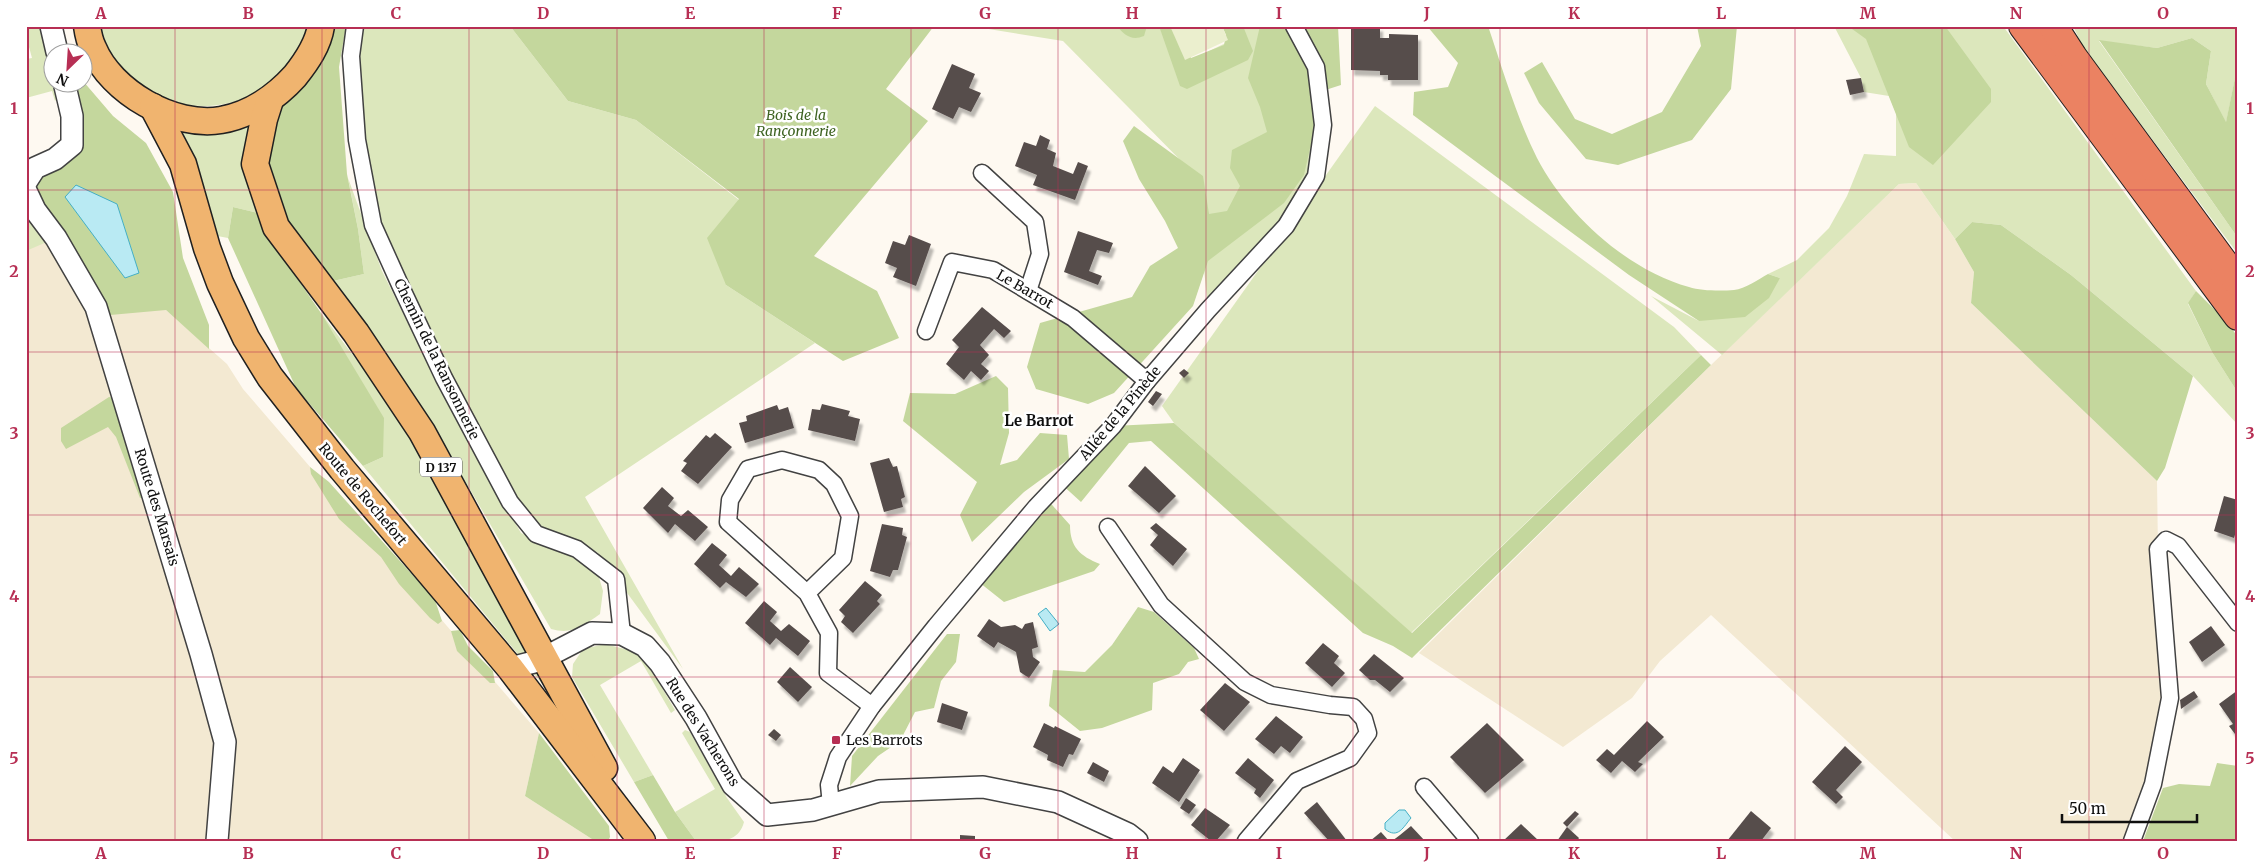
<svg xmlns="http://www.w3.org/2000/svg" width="2264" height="867" viewBox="0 0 2264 867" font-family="Merriweather,serif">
  <defs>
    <filter id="shadow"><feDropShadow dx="3" dy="5.5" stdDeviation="1" flood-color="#0004"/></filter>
  </defs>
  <rect width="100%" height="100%" fill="#fef9f1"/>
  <g fill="#f3e9d2">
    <polygon points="1916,183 1955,239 1974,272 1971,303 2157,481 2158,549 2170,698 2132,841 1955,841 1711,615 1660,661 1632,698 1563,747 1419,653 1711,365 1899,184"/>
    <polygon points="26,200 166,310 227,364 243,389 539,733 525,796 595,841 26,841"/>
  </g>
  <g fill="#dce7bc">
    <polygon points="26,26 43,26 52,59 52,82 58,83 59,97 55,101 52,91 26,98 26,59 32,58 26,36"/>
    <path d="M 99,26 L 308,26 C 292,99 201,128 142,88 C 120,73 108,50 99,26 Z"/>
    <polygon points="355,26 510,26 568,101 636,120 739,200 726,285 815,343 585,497 683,669 597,552 566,546 536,534 510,502 373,225 357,140"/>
    <polygon points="970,26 1169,26 1184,63 1230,41 1223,26 1290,26 1326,140 1298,200 1208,310 1195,175 1063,41"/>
    <polygon points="1834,26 2003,26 2196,291 2188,304 2212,352 2238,393 2238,425 2193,376 2071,275 2001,225 1972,222 1955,239 1916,183 1899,184 1722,355 1651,296 1699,321 1780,278 1768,274 1797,260 1829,228 1847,196 1864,154 1896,156 1896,113 1889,96 1864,92 1861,78"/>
    <polygon points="2073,26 2238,26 2238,63 2226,123 2206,84 2211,51 2192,38 2157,48 2099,41 2238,238 2238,254 2083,47"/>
    <polygon points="1375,106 1674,327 1701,355 1411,633 1174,423 1162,406"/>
    <polygon points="259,117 262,214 233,207 228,238 212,235 172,125"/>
    <path d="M 348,178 L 382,271 L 464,435 L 521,533 L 578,559 L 598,574 L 603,591 L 600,614 C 583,626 572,635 551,629 L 425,412 L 333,281 L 364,274 L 358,229 Z"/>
    <polygon points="26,200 56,238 26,251"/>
    <polygon points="321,313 416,438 571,719 363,466 383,457"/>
    <polygon points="605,644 636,652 648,664 675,710 671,713 641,661 600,685 653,775 634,782 572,677 573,664 583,649"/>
    <path d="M 685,730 L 690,732 L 727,798 L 744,822 C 738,845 716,841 696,841 L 675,812 L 715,789 L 682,733 Z"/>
  </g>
  <g fill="#c4d79d">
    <polygon points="328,26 346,26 339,67 347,174 358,229 364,274 333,281 276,227 255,164 264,119"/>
    <polygon points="510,26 934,26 886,89 928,121 814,256 877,291 899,338 843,361 726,285 707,238 739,199 636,120 568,101"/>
    <path d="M 1117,26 L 1147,26 L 1144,36 C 1132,41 1125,36 1117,26 Z"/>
    <polygon points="1159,26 1175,26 1191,58 1224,45 1226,35 1222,26 1243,26 1253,51 1248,60 1187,89 1180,86"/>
    <polygon points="1260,26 1338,26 1341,85 1313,94 1315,126 1304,175 1284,203 1208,261 1193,306 1114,393 1088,404 1036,389 1027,367 1040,323 1132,297 1150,266 1178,248 1165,221 1139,179 1123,141 1134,126 1203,176 1209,214 1227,211 1240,186 1230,168 1232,150 1267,132 1260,107 1248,78"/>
    <path d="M 1427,26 L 1488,26 C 1503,70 1516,116 1537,158 C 1566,214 1627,270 1689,287 C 1701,291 1721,291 1734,290 C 1745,289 1759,279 1768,274 L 1780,278 L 1769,298 L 1745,317 L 1699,321 L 1629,275 L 1413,115 L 1414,92 L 1448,87 L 1458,63 Z"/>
    <polygon points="1697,26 1737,26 1731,89 1692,140 1618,165 1586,159 1539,103 1524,73 1542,62 1575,119 1612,134 1662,112 1701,46"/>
    <polygon points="1848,26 1945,26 1991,89 1991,102 1933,165 1909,147 1866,39"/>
    <polygon points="2192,38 2211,51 2206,84 2226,122 2238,63 2238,238 2099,40 2157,48"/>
    <polygon points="83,81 113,116 146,143 173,192 183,258 209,325 209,349 166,310 99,316 35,210 35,168 72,145 72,83"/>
    <polygon points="233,207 262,214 270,239 321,313 384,418 383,457 363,466 296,388 228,238"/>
    <polygon points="1972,222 2001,225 2071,275 2193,376 2165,468 2157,481 1971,303 1974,272 1955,239"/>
    <polygon points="2196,291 2225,320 2238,337 2238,393 2212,352 2188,303"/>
    <polygon points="1701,355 1711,365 1412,658 1393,646 1363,633 1151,441 1129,443 1081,502 1059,482 1113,426 1174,423 1412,633"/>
    <polygon points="996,376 1008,388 1009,433 1000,465 1017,460 1040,433 1067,435 1069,459 1024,492 972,542 960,515 977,482 903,421 910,393 955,394"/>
    <polygon points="109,397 115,398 145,498 140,498 116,437 108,427 66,449 61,441 61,428"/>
    <polygon points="310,467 329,482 435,600 442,621 438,624 430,618 399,584 381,557 339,519 311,474"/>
    <path d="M 1045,497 L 1070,525 C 1070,547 1080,556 1100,564 L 1094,571 L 1004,602 L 975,579 Z"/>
    <polygon points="1138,607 1154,612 1194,648 1199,659 1188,662 1179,674 1153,683 1152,710 1102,728 1080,731 1049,706 1053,670 1085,672 1112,645"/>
    <polygon points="460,630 468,646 493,671 495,683 490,683 457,651 451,631"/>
    <polygon points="947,634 960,634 956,662 941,681 934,708 915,712 900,741 878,756 850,786 852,756"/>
    <polygon points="539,733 609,826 610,837 608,841 595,841 525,796"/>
    <polygon points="2217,763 2238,766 2238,841 2143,841 2163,788 2179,784 2210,786"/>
    <polygon points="653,775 675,812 696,841 669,841 634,782"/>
  </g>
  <polygon fill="#ebefce" points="1170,26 1222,26 1228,40 1185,60"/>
  <g fill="#b9eaf3" stroke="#44afc5">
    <polygon points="76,185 117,204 139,273 125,278 65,197"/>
    <polygon points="1046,608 1059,624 1050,631 1038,614"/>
    <path d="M 1399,810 L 1405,810 L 1411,818 C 1404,826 1398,840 1385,829 L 1385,823 Z"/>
  </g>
  <g fill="#574d4c" filter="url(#shadow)">
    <polygon points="1351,26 1380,26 1380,38 1389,38 1389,34 1418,35 1418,80 1388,80 1388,75 1380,75 1380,71 1351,70"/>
    <polygon points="952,64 975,74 969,88 981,93 971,112 959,107 953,119 932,109"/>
    <polygon points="1861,78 1864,92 1850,95 1846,80"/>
    <polygon points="1040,135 1050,140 1047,149 1056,153 1053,166 1073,174 1078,162 1088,166 1075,200 1033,185 1037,175 1015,166 1024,142 1036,146"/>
    <polygon points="1078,231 1113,243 1109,253 1097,250 1089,271 1102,276 1098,285 1064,272"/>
    <polygon points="909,235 931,244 916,286 893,277 897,268 885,263 893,241 905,245"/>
    <polygon points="982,307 1011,331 1004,338 994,329 980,345 989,355 981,364 989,371 981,380 971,371 964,380 946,364 959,347 952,340"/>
    <polygon points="1184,369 1189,373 1184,378 1179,373"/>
    <polygon points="1156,391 1162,394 1153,406 1148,402"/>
    <polygon points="822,404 850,411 848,416 860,419 855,441 808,430 812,409 820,410"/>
    <polygon points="777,405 779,410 788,407 794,428 745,443 739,423 747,421 746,416"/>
    <polygon points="715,433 732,447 698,484 681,471 687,463 683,461 706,435 710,438"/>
    <polygon points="889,458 893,467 897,466 905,497 901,499 903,507 884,512 870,463"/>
    <polygon points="1145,466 1176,496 1159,513 1128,486"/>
    <polygon points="662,487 674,498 668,506 681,516 688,510 708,527 695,541 675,524 668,533 643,508"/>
    <polygon points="2224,496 2238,500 2238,525 2234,538 2214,531"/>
    <polygon points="1156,523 1187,549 1173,566 1150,545 1158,535 1150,528"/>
    <polygon points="882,524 903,528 902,535 907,537 898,570 893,570 890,577 870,571"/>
    <polygon points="712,543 727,555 719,565 731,576 739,567 759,584 746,597 726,582 720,588 694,564"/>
    <polygon points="865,581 882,595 877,601 880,604 853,633 841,622 845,616 839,610"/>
    <polygon points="764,601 777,612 770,621 781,631 789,624 810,641 798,656 776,638 770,645 745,623"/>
    <polygon points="989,619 1001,627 1015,625 1022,629 1025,624 1033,622 1038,647 1032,649 1033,657 1040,662 1029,678 1020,672 1016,652 998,642 994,648 977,636"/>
    <polygon points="2211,626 2225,645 2202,662 2189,642"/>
    <polygon points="1323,643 1339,656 1334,663 1345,673 1332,687 1305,663"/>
    <polygon points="1374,654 1404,678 1390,692 1375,680 1370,680 1359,670"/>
    <polygon points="790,667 812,687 798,702 777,682"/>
    <polygon points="1225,683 1250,702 1224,731 1200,710"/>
    <polygon points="2238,690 2238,738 2229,726 2233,724 2219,704"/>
    <polygon points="2194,691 2198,697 2181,709 2180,700"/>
    <polygon points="942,703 968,712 962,730 937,722"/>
    <polygon points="1276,716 1303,737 1290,753 1281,746 1274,754 1255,739"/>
    <polygon points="1647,721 1664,737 1638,762 1643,764 1635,772 1622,761 1611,773 1596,760 1607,749 1614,755"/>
    <polygon points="1044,723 1054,728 1055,726 1081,739 1073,755 1069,754 1063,767 1047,760 1048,755 1033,747"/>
    <polygon points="1487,723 1524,760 1485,793 1450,757"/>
    <polygon points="774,729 781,735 776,741 768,735"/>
    <polygon points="1845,746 1862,762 1836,790 1843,797 1836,804 1812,782"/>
    <polygon points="1183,758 1200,770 1179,802 1152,783 1163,766 1173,773"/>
    <polygon points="1248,758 1274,780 1260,798 1254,793 1256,789 1235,773"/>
    <polygon points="1093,762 1109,771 1104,782 1087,773"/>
    <polygon points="1186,798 1196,805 1189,814 1180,808"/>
    <polygon points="1317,802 1347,841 1329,841 1304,813"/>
    <polygon points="1205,808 1230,825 1216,841 1211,841 1191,825"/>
    <polygon points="1575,811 1579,814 1567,827 1563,823"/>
    <polygon points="1751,811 1771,828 1761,841 1727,841"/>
    <polygon points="1521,824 1539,841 1503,841"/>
    <polygon points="1411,826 1425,841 1392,841 1400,835"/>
    <polygon points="1567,827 1579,838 1577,841 1557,841"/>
    <polygon points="1381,832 1389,841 1370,841"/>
    <polygon points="960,835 975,836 975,841 960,841"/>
  </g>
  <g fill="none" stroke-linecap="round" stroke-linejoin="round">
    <defs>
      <g id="minor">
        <polyline points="355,26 351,56 357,140 373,225 401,287 444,378 510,502 536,534 577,549 616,579 622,634"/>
        <polyline points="982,173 1035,222 1040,254 1028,291"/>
        <polyline points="926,331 952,262 993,270 1073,318 1147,381"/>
        <polyline points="1108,527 1161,605 1245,682 1271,695 1330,705 1353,707 1364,719 1368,733 1350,758 1297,781 1246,841"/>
        <polyline points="807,593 843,558 850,516 834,484 819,470 782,460 748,469 730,500 728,522 807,593 829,633 828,673 872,706"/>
        <polyline points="1424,787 1470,841"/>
        <polyline points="831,805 829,785 838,757 872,706 936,626 1036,507 1113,426 1147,381 1208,310 1286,226 1316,176 1323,125 1316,67 1294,26"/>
        <polyline points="2132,841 2153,784 2170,698 2158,549 2166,540 2178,546 2238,623"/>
      </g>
      <g id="tertiary">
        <polyline points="51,26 57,52"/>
        <polyline points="26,182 35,168 55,159 72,145 72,116 64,82"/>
        <polyline points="26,191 35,210 56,238 96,307 201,654 225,742 217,841"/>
        <polyline points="510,668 538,661 592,633 622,634 645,646 660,663 696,718 733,785 767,815 813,810 879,791 983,787 1058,802 1128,834 1137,841"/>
      </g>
      <g id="primary">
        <path d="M 87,26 C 88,33 90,42 93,48 C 111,92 174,128 221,120 C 250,115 276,97 295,76 C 307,61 318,45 321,26"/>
        <polyline points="270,100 264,119 255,164 276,227 356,333 422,432 604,768"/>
        <polyline points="153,107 183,164 207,248 220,283 246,338 270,377 342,469 510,668 642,841"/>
      </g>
      <g id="motorway">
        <polyline points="2023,26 2238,316"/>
        <polyline points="2053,26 2073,57 2238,282"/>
      </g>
    </defs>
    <use href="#minor" stroke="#424242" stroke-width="19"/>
    <use href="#tertiary" stroke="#424242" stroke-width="24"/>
    <use href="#primary" stroke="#202020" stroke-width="29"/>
    <use href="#motorway" stroke="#202020" stroke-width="30"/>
    <use href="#minor" stroke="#fff" stroke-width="16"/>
    <use href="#tertiary" stroke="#fff" stroke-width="21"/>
    <use href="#primary" stroke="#f0b46f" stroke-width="26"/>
    <use href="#motorway" stroke="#eb8262" stroke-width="28"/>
  </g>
  <path fill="none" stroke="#b72f54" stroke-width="1" stroke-opacity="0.55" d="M 175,26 L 175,841M 322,26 L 322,841M 469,26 L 469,841M 617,26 L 617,841M 764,26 L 764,841M 911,26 L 911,841M 1058,26 L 1058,841M 1206,26 L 1206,841M 1353,26 L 1353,841M 1500,26 L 1500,841M 1647,26 L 1647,841M 1795,26 L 1795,841M 1942,26 L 1942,841M 2089,26 L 2089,841M 26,190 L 2238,190M 26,352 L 2238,352M 26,515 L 2238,515M 26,677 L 2238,677"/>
  <rect fill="#b72f54" stroke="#fff" stroke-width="2" x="831" y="735" width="10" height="10" rx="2.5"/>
  <g text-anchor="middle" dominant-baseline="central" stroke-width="5" stroke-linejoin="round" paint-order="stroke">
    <rect fill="#fff" stroke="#575757" stroke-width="1" x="420" y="457.5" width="42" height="19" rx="4"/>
    <g font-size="12" font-weight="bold" fill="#0f0f0f">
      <text x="441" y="467">D 137</text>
    </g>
    <g font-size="14" font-style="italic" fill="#3e6322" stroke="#fff">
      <text x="796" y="115">Bois de la<tspan x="796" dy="16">Rançonnerie</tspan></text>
    </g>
    <g font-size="14" fill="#0f0f0f" stroke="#fff">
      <text transform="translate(1025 289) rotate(30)">Le Barrot</text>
      <text transform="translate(437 359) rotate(64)">Chemin de la Ransonnerie</text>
      <text transform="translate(1120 413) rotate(-50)">Allée de la Pinède</text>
      <text transform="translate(363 494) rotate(50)">Route de Rochefort</text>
      <text transform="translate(157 507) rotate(73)">Route des Marsais</text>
      <text transform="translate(703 732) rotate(58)">Rue des Vacherons</text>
    </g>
    <g font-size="14" fill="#0f0f0f" stroke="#fff" text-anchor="start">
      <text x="846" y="740">Les Barrots</text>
    </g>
    <g font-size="15" font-weight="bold" fill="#0f0f0f" stroke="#fff">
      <text x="1039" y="420">Le Barrot</text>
    </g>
  </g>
  <rect width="2264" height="867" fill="none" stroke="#ffffff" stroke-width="55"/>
  <g transform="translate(68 68) rotate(205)"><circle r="24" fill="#ffffff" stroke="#9f9f9f"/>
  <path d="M0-4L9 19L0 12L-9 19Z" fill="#b72f54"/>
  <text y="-8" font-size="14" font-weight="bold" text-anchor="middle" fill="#0f0f0f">N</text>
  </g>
  <path d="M2062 814v8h135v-8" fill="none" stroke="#0f0f0f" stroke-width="2.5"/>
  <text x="2069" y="814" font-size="15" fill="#0f0f0f" stroke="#ffffff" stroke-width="4" paint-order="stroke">50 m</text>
  <rect x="28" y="28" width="2208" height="812" fill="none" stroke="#b72f54" stroke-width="2"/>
  <g font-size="16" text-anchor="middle" font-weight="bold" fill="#b72f54">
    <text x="101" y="19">A</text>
    <text x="248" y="19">B</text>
    <text x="396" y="19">C</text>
    <text x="543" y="19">D</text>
    <text x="690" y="19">E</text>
    <text x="837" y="19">F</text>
    <text x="985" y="19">G</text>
    <text x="1132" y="19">H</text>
    <text x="1279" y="19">I</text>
    <text x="1427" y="19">J</text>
    <text x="1574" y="19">K</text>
    <text x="1721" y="19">L</text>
    <text x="1868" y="19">M</text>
    <text x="2016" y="19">N</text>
    <text x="2163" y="19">O</text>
    <text x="14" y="114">1</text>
    <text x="2250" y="114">1</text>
    <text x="14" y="277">2</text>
    <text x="2250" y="277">2</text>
    <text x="14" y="439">3</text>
    <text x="2250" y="439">3</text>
    <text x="14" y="602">4</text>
    <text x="2250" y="602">4</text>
    <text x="14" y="764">5</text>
    <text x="2250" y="764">5</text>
    <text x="101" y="859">A</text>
    <text x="248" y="859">B</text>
    <text x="396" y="859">C</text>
    <text x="543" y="859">D</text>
    <text x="690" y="859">E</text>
    <text x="837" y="859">F</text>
    <text x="985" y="859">G</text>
    <text x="1132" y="859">H</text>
    <text x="1279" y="859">I</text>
    <text x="1427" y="859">J</text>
    <text x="1574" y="859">K</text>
    <text x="1721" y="859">L</text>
    <text x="1868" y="859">M</text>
    <text x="2016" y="859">N</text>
    <text x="2163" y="859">O</text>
  </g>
</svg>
